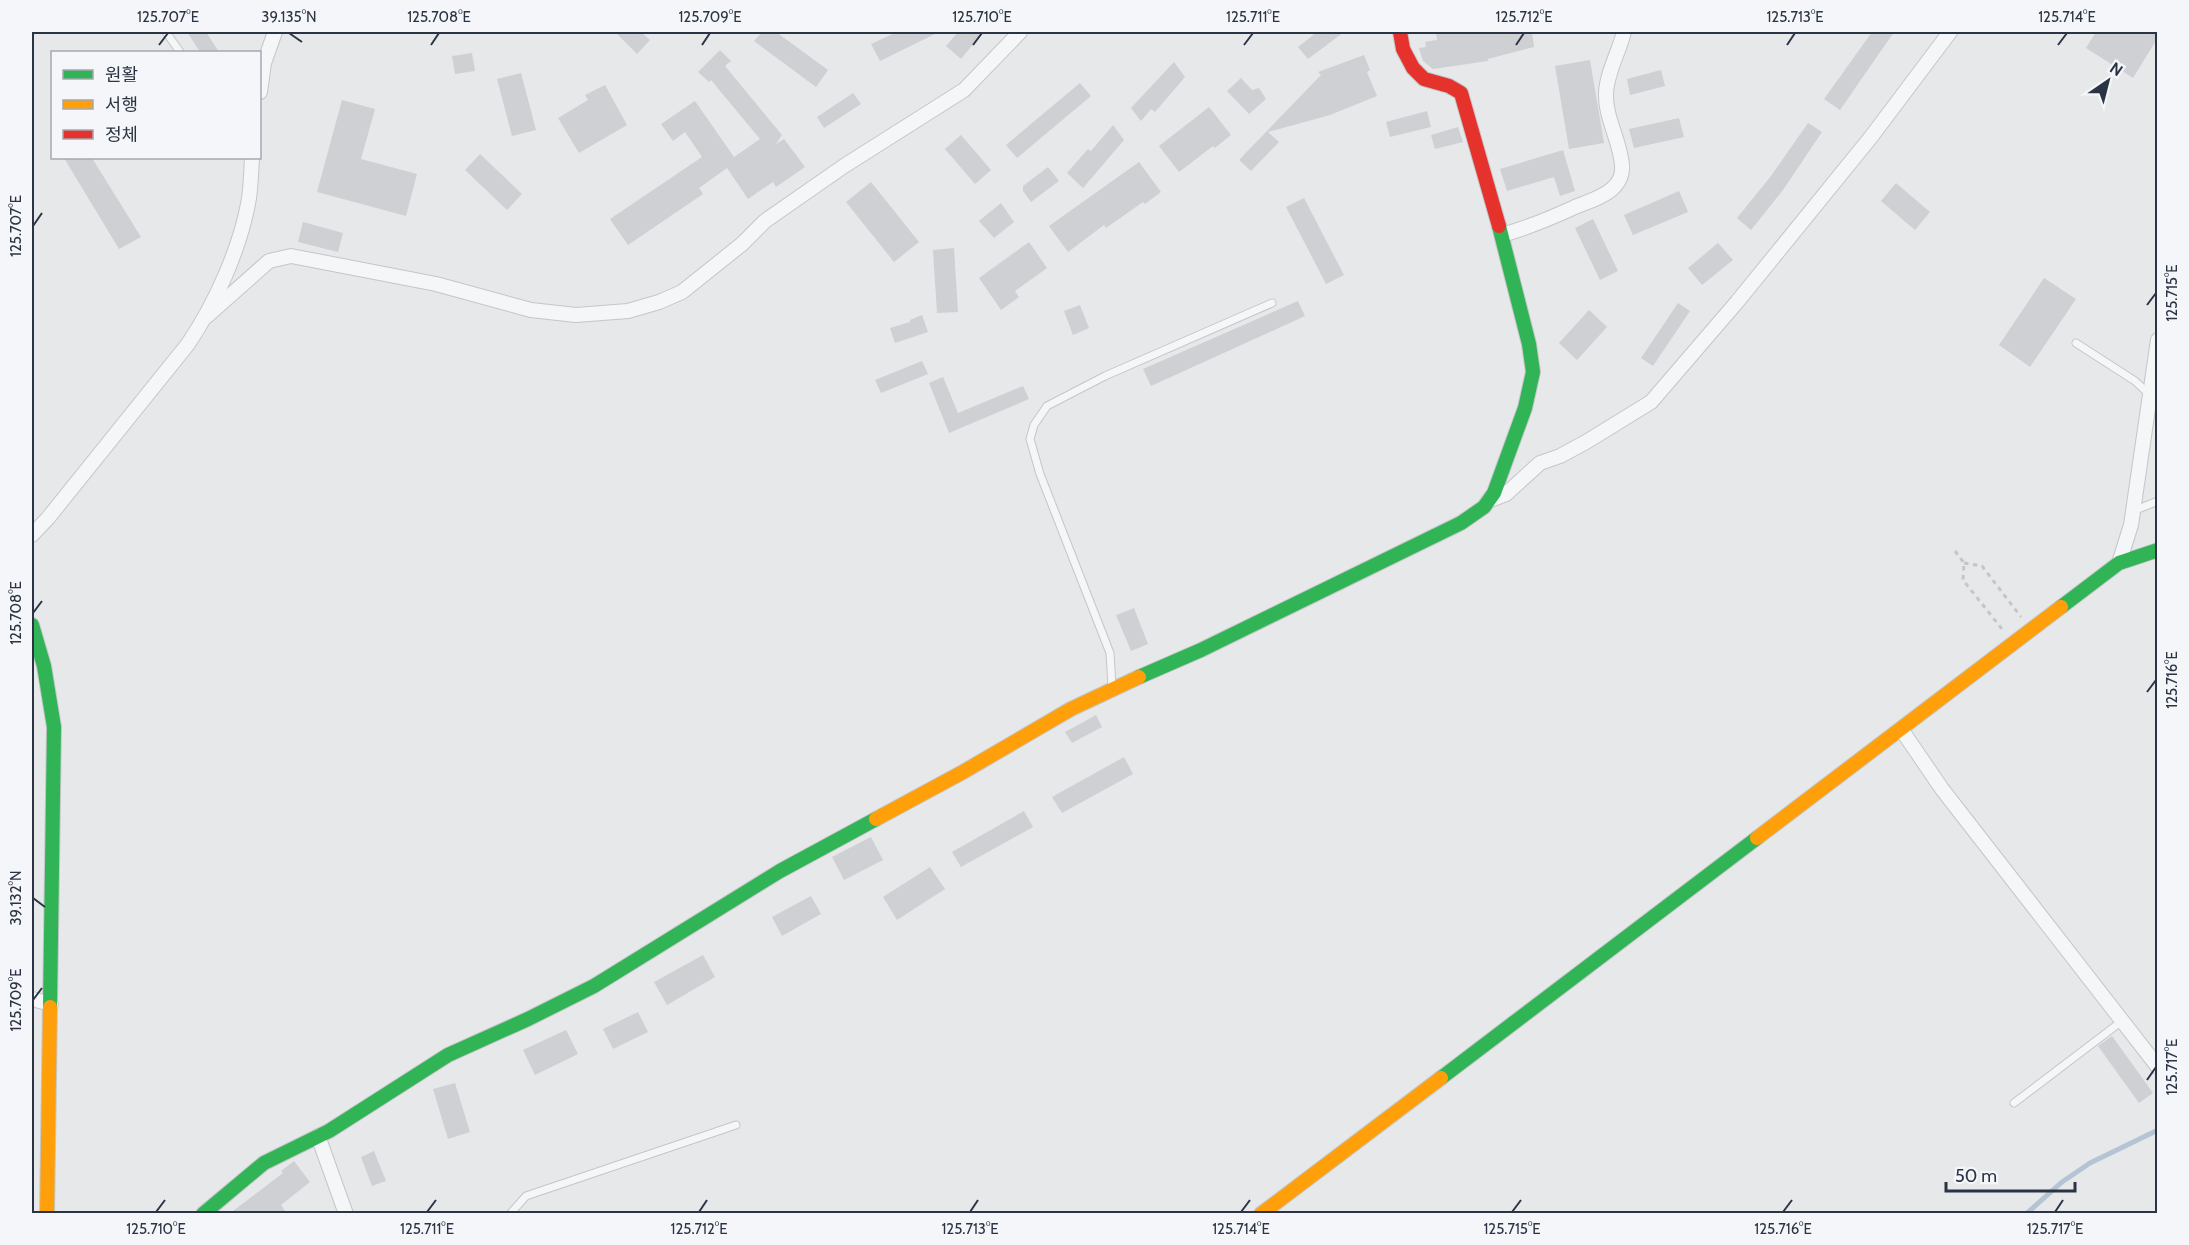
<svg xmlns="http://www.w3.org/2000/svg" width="2189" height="1245" viewBox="0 0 2189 1245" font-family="Cabin,'Noto Sans KR',sans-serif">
  <rect width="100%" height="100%" fill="#e6e8ea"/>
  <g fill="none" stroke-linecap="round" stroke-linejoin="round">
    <polyline stroke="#b4c4d5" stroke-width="5" points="2026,1214 2062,1182 2090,1163 2158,1130"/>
  </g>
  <g fill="#ced0d3">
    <polygon points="187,32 206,32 219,52 200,52"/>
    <polygon points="615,32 641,32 650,40 637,54"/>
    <polygon points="762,32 776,32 828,70 816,87 754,41"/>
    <polygon points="897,32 939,32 880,61 871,44"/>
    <polygon points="958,32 983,32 961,59 946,46"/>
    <polygon points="1317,32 1344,32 1308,59 1298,47"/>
    <polygon points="1436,32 1532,32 1534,47 1488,59 1488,61 1433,69 1423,61 1419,48 1426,47 1425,42 1437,40"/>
    <polygon points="1872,32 1894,32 1840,110 1824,99"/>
    <polygon points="2096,32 2157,32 2157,39 2133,78 2086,48"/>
    <polygon points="720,50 731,61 725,66 782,135 776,144 784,139 805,167 776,187 773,182 748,199 727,168 699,188 703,194 628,245 610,219 702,157 685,132 673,141 661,124 695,101 734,157 760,139 711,80 709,82 698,72"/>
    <polygon points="472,53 475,71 455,74 452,56"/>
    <polygon points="1364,55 1370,70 1367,72 1377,96 1330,115 1268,132 1279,142 1251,171 1239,160 1321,75 1318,72"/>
    <polygon points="1590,60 1604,143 1569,149 1555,66"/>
    <polygon points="1174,62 1185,77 1155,112 1151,109 1141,121 1131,108"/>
    <polygon points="1661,70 1665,86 1630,95 1627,79"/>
    <polygon points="521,73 536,130 512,136 497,79"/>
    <polygon points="1241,78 1252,90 1259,88 1266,99 1249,114 1227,91"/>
    <polygon points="1080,83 1091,96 1017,158 1006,145"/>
    <polygon points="605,85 627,125 579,153 558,118 588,100 585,95"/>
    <polygon points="853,93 861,104 824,128 817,117"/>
    <polygon points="342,100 375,109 361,159 417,174 406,216 317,192"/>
    <polygon points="1209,107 1231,135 1215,148 1213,146 1179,172 1159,146"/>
    <polygon points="1427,111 1431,127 1390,137 1386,122"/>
    <polygon points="1679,118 1684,137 1634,148 1629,129"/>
    <polygon points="1808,123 1822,132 1783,190 1751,230 1737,218 1771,176"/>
    <polygon points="1113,125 1124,140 1083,188 1067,173 1088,149 1091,151"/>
    <polygon points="1458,127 1463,142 1435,149 1431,135"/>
    <polygon points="961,135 991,170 975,184 945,149"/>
    <polygon points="1563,150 1575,191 1560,196 1554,177 1507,191 1500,169"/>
    <polygon points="480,154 522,194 507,210 465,170"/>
    <polygon points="64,158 92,158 141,237 119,249"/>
    <polygon points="1139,162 1161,192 1145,204 1143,202 1106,228 1104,225 1068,252 1049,226"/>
    <polygon points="1048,167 1059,181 1031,202 1023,191 1023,186"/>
    <polygon points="871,182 919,242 894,262 846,202"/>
    <polygon points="1896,183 1930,212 1915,230 1881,201"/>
    <polygon points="1679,191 1688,212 1633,235 1624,215"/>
    <polygon points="1304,198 1344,275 1326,284 1286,207"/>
    <polygon points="1001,203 1014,222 994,238 979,221"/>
    <polygon points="1593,219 1618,271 1600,280 1575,228"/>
    <polygon points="303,222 343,233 338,252 298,242"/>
    <polygon points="1029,242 1047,268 1015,291 1019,297 1001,310 979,278"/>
    <polygon points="1718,243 1733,260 1702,285 1688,268"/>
    <polygon points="954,248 958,312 937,313 933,250"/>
    <polygon points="2044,278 2076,299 2030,367 1999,345"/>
    <polygon points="1298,301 1305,316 1151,386 1143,369"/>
    <polygon points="1678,303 1690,311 1653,366 1641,358"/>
    <polygon points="1080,305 1089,328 1073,335 1064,311"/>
    <polygon points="1589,310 1607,327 1577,360 1559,343"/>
    <polygon points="922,315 928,332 895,343 890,328 910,322 910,320"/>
    <polygon points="922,361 928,374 881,393 875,380"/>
    <polygon points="943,377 958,413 1023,386 1029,399 949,433 929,383"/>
    <polygon points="1134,608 1148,644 1131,651 1116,615"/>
    <polygon points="1096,715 1102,727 1072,743 1065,732"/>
    <polygon points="1124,757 1133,774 1062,813 1052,797"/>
    <polygon points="1024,811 1033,827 961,867 952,852"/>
    <polygon points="871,837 883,860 844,880 832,857"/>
    <polygon points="930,867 945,889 897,920 883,897"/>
    <polygon points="811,896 821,914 782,936 772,917"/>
    <polygon points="703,955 715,977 667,1005 654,982"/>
    <polygon points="638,1012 648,1032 613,1049 603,1029"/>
    <polygon points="566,1030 578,1054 535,1075 523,1050"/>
    <polygon points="2112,1036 2153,1093 2139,1103 2098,1046"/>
    <polygon points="455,1083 470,1132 448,1139 433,1089"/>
    <polygon points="374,1151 386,1181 372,1186 361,1157"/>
    <polygon points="294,1161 310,1182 281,1205 287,1214 229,1214 283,1173 281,1171"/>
  </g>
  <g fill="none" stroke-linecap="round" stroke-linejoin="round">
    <defs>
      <g id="lane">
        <polyline points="166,32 180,52"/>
        <polyline points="2076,343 2135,381 2150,395"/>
        <polyline points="2133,511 2158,501"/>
        <polyline points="1112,686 1110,653 1040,474 1030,439 1034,425 1047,406 1105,376 1272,303"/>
        <polyline points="2014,1103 2122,1021"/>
        <polyline points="510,1214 526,1196 736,1125"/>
      </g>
      <g id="street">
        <polyline points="260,92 264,63 275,32"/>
        <path d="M 1502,235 C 1527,228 1551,218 1575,207 C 1587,202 1602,198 1612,189 C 1619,183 1623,174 1622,165 C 1620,140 1605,118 1606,93 C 1607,72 1619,52 1624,32"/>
        <polyline points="207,316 269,261 291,256 436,284 531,310 576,315 628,311 659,302 682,292 742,244 765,221 844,166 964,90 1020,32"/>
        <polyline points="1488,501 1506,494 1540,463 1560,456 1586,442 1651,402 1737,302 1871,137 1950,32"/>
        <path d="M 32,535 L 48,518 L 188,344 C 215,304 239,251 248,204 C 251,189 251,173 252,158"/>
        <polyline points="2119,563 2131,525 2158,340"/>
        <polyline points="1901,729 1942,789 2158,1067"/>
        <polyline points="32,999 51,1004"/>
        <polyline points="318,1136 346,1214"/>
      </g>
      <g id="fast">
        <polyline points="2061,607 2119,563 2158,550"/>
        <polyline points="32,625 44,666 54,727 50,1007"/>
        <polyline points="1139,677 1201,650 1461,523 1484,507 1494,493 1525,408 1533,372 1529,344 1499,226"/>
        <polyline points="1441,1078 1757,838"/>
        <polyline points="203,1214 264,1163 329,1131 448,1055 528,1019 594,986 780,871 876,819"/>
      </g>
      <g id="slow">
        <polyline points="876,819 963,772 1071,709 1139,677"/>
        <polyline points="1757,838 2061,607"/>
        <polyline points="47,1214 50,1007"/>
        <polyline points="1261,1214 1441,1078"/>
      </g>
      <polyline id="jam" points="1400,32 1403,49 1413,68 1424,79 1449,86 1461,93 1499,226"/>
    </defs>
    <use href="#lane" stroke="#c4c6c8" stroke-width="9"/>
    <use href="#street" stroke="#c4c6c8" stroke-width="16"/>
    <use href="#fast" stroke="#c4c6c8" stroke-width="16"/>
    <use href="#slow" stroke="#c4c6c8" stroke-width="16"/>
    <use href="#jam" stroke="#c4c6c8" stroke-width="16"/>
    <g stroke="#c5c6ca" stroke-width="3" stroke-dasharray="4.5 4.5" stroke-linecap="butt">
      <polyline points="1955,551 1964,563 1963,580 2002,629"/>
      <polyline points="1964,563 1982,566 2021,617"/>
    </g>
    <use href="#lane" stroke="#f5f6f7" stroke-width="7"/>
    <use href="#street" stroke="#f5f6f7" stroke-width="14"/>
    <use href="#fast" stroke="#30b455" stroke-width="14"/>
    <use href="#slow" stroke="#ff9f0a" stroke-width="14"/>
    <use href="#jam" stroke="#e5322d" stroke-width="14"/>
  </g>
  <path fill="none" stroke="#2b3445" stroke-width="2" d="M 289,33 L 302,42M 159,45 L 168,33M 431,45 L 439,33M 702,45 L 710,33M 973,45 L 982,33M 1244,45 L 1253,33M 1516,45 L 1524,33M 1787,45 L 1795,33M 2058,45 L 2067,33M 33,226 L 42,213M 2147,305 L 2156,293M 33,613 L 42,601M 2147,692 L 2156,680M 33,898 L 45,907M 33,1000 L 42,988M 2147,1080 L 2156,1067M 156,1212 L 165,1200M 427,1212 L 436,1200M 699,1212 L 707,1200M 970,1212 L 978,1200M 1241,1212 L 1250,1200M 1512,1212 L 1521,1200M 1783,1212 L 1792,1200M 2055,1212 L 2063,1200"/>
  <rect width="2189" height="1245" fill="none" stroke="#f4f6f9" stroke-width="66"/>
  <rect x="51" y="51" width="210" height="108" fill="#f4f6f9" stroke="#a4a8b1" stroke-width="1.5"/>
  <rect x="63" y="70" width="30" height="9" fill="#30b455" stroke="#a4a8b1" stroke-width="1.5"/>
  <text x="105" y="81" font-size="18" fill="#2b3445">원활</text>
  <rect x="63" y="100" width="30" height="9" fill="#ff9f0a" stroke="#a4a8b1" stroke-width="1.5"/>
  <text x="105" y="111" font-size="18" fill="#2b3445">서행</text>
  <rect x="63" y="130" width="30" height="9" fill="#e5322d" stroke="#a4a8b1" stroke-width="1.5"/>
  <text x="105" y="141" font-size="18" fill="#2b3445">정체</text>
  <g transform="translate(2108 81) rotate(35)" stroke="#f4f6f9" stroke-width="4.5" paint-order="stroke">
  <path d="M0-4.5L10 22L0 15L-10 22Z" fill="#2b3445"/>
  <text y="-9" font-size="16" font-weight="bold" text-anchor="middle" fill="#2b3445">N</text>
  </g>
  <path d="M1946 1182v9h129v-9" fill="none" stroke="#2b3445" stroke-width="3"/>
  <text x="1955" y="1182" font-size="18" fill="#2b3445" stroke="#f4f6f9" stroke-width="4.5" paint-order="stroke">50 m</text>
  <rect x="33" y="33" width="2123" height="1179" fill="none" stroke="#2b3445" stroke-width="2"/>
  <g font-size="15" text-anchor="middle" fill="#2b3445">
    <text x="168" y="22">125.707°E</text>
    <text x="289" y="22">39.135°N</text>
    <text x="439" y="22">125.708°E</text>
    <text x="710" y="22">125.709°E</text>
    <text x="982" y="22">125.710°E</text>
    <text x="1253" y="22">125.711°E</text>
    <text x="1524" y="22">125.712°E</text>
    <text x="1795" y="22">125.713°E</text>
    <text x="2067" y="22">125.714°E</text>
    <text transform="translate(16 226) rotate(-90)" y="5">125.707°E</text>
    <text transform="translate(2172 293) rotate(-90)" y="5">125.715°E</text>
    <text transform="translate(16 613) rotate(-90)" y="5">125.708°E</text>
    <text transform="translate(2172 680) rotate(-90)" y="5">125.716°E</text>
    <text transform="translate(16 898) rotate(-90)" y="5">39.132°N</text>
    <text transform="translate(16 1000) rotate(-90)" y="5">125.709°E</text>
    <text transform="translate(2172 1067) rotate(-90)" y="5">125.717°E</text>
    <text x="156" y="1234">125.710°E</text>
    <text x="427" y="1234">125.711°E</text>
    <text x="699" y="1234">125.712°E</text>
    <text x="970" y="1234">125.713°E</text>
    <text x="1241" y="1234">125.714°E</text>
    <text x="1512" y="1234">125.715°E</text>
    <text x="1783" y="1234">125.716°E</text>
    <text x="2055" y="1234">125.717°E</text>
  </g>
</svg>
